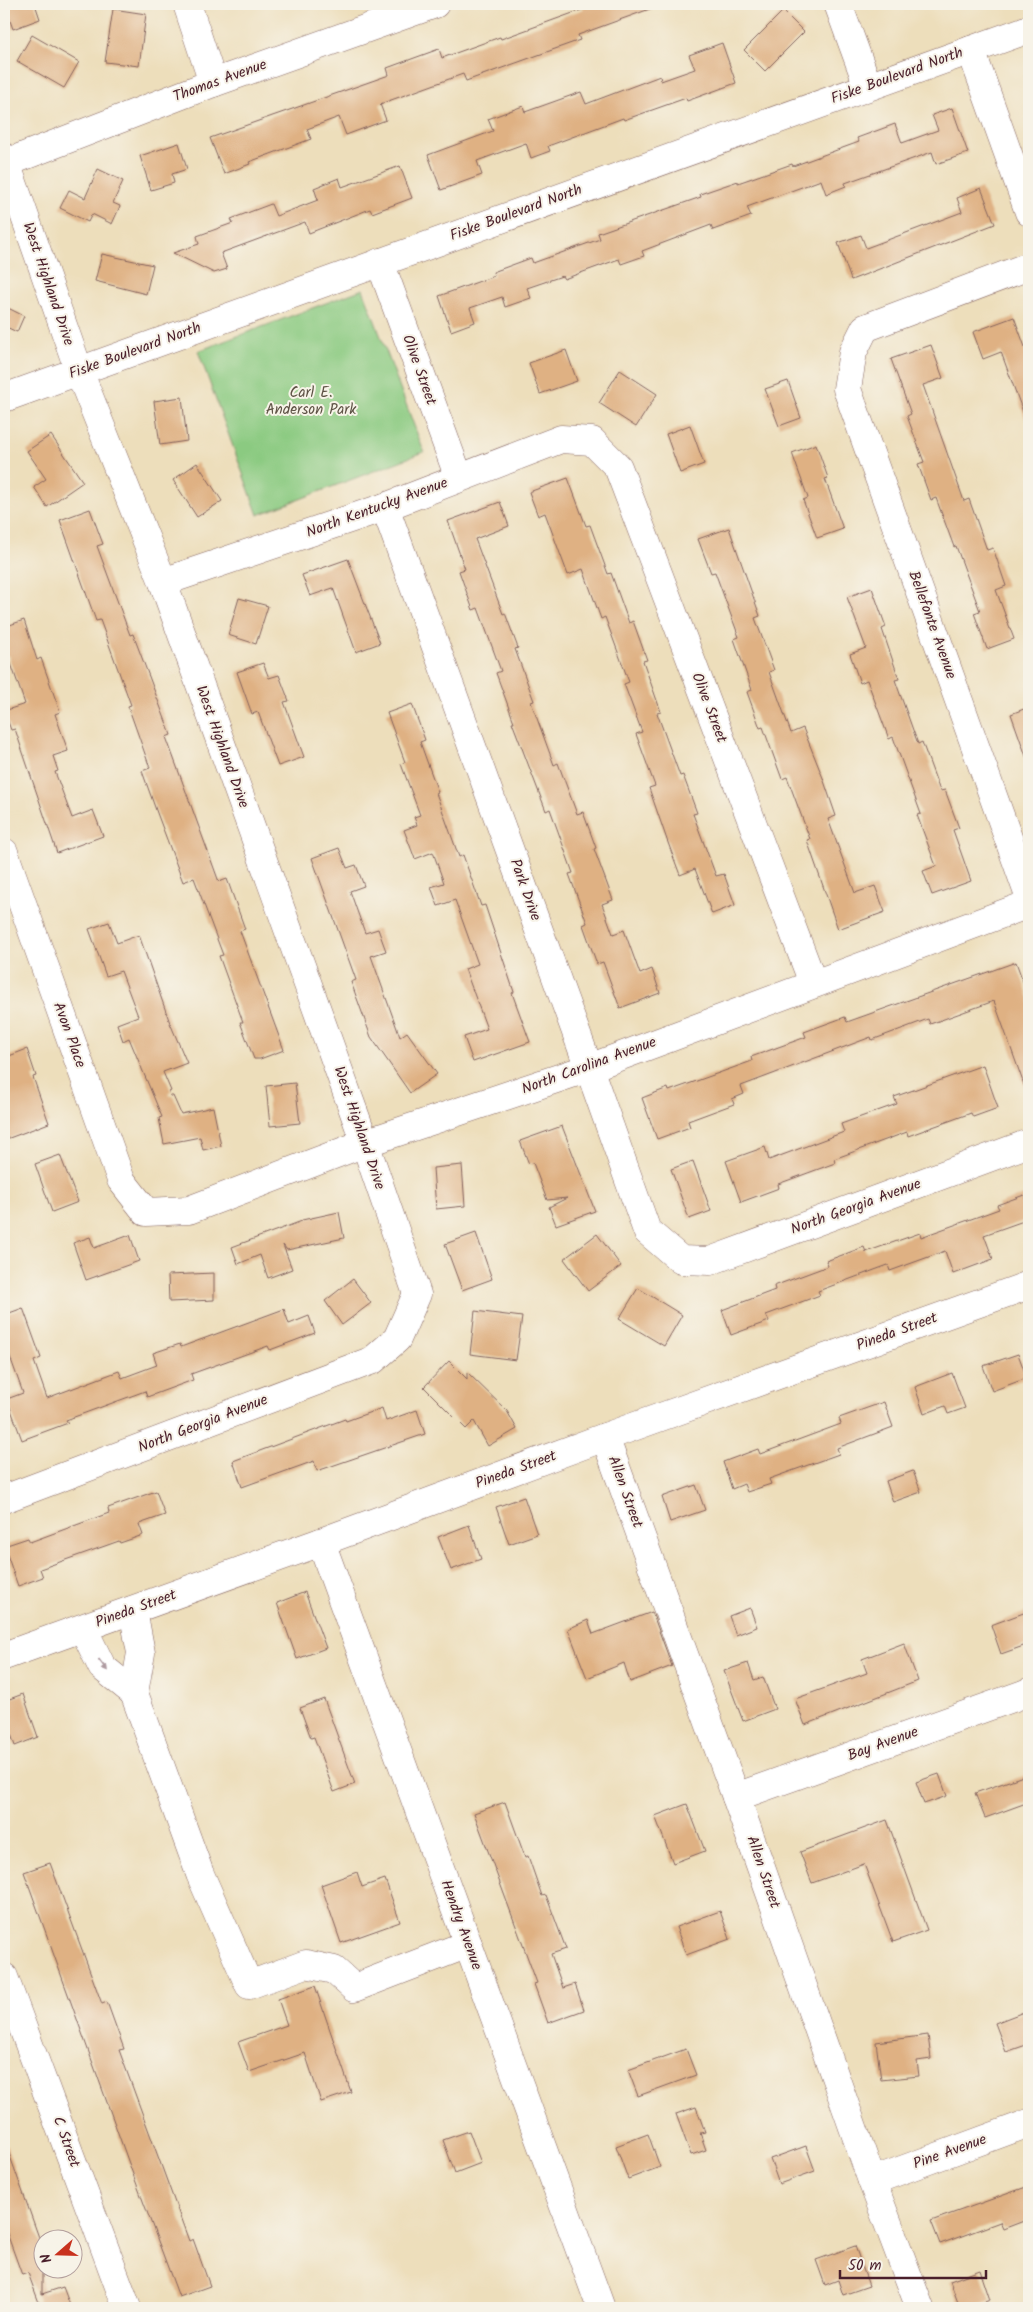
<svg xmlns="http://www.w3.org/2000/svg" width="1033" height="2312" viewBox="0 0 1033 2312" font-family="Kalam,sans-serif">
  <rect width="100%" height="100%" fill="#f7f3e8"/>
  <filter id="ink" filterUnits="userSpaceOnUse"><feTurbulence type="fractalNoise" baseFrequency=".02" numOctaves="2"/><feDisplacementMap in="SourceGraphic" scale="10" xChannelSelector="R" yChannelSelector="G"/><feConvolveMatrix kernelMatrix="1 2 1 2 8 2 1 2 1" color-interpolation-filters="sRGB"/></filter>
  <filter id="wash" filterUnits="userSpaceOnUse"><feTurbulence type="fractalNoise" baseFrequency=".0096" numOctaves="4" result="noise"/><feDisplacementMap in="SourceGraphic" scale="20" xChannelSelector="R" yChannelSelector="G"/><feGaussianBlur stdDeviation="1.12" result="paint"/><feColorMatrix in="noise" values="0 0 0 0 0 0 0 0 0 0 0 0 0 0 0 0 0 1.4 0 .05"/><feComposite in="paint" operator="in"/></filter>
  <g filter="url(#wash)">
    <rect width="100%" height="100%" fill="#eddebb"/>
    <polygon fill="#8bca81" stroke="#6a7456" points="363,289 424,452 258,515 198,351"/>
    <g id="blocks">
      <g fill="#dfb183">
        <polygon points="4,4 35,4 40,19 13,29"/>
        <polygon points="582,4 657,4 658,6 578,35 580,40 466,81 463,74 380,104 386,120 346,135 339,117 307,129 311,139 249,162 250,164 224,174 210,138 389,75 387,68 439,49 442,58 500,37 501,39 584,9"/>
        <polygon points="113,9 146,14 139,66 105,62"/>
        <polygon points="783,11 804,32 765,71 744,50"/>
        <polygon points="32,35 79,62 64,88 17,61"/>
        <polygon points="722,43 736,83 687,101 686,98 624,120 623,118 548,146 550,151 531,158 526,143 477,161 482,175 441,190 428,155 493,131 488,119 523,106 525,112 581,92 586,104 660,76 661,81 695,69 689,55"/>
        <polygon points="952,108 968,153 936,164 932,152 845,183 846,186 826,194 821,180 747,207 751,216 713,230 711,225 642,251 644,256 621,264 619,259 564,279 562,276 527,288 531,298 505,307 502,297 470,308 475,322 451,331 439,296 494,276 493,272 531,258 533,263 600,239 598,233 701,197 700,194 738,181 738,183 792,164 793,166 859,142 857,138 895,124 902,143 938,130 932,115"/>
        <polygon points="179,143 187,169 172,174 174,183 151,190 140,156"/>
        <polygon points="400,166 412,198 372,213 370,209 309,233 305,222 221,253 227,269 214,273 173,253 199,244 197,236 233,223 231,219 271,204 276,216 318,200 314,188 339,178 342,187"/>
        <polygon points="98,169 123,181 113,203 120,206 112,224 92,214 88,222 60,208 69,190 85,198"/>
        <polygon points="981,188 995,224 851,280 838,243 861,235 866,248 962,212 957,198"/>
        <polygon points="102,254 153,265 146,294 95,281"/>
        <polygon points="4,306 24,316 17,332 4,326"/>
        <polygon points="1014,317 1029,358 1029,423 1027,423 1001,352 983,359 973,332"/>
        <polygon points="931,345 943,378 923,385 964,501 969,499 987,550 993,548 1006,586 996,590 1014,639 987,649 974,613 980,611 956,546 954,547 936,498 931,500 918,464 924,462 907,416 911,414 891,359"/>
        <polygon points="566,350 577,381 540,394 529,363"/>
        <polygon points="620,370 657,394 636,427 599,403"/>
        <polygon points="788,381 801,418 779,426 765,389"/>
        <polygon points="182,397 187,441 160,445 154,401"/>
        <polygon points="690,425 704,464 680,473 666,434"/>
        <polygon points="51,435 83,482 47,507 34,487 46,479 27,451"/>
        <polygon points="816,444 828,478 825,479 843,529 817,538 803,500 808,498 792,453"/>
        <polygon points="197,463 222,501 197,517 173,480"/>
        <polygon points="568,478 586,526 590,525 608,574 611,573 629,623 633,621 647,660 643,661 661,712 657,713 680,776 683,775 697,813 693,814 716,876 724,874 735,905 712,914 695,869 680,875 667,840 649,788 655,786 636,734 642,732 624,684 629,682 605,617 601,619 583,569 568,575 545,513 538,516 529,492"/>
        <polygon points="500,502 509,526 475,539 503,614 505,613 518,648 515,649 534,701 531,702 554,765 558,763 577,814 583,812 596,848 594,849 613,900 602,904 613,934 624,930 640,974 652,969 660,993 620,1008 603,962 597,964 583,925 587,923 569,874 573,873 550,809 546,811 512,722 514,722 496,673 501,671 478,608 473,610 459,571 465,569 448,521"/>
        <polygon points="90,509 103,544 97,546 130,635 133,634 171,735 166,737 219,882 227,879 245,929 240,931 284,1050 260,1059 254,1059 240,1022 243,1022 219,956 223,955 194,878 183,882 157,813 142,771 150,768 128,706 131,705 100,620 96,621 60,520"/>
        <polygon points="729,528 760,616 755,618 774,670 769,672 791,733 803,728 823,778 836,816 828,819 855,893 875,886 885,912 838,929 807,840 810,839 787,777 782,779 763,727 760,728 747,692 752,690 734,639 739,637 715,572 711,573 698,539"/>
        <polygon points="348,559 380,643 356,652 333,588 310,596 302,575"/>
        <polygon points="872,588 886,627 882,629 899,679 895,680 918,744 922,742 940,791 945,790 959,828 953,830 971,881 932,895 923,871 936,866 917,815 921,814 893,737 889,739 867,680 860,683 850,654 866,648 847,597"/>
        <polygon points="239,598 268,606 256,644 228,635"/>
        <polygon points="24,620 37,660 41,658 60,712 55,714 68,751 53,756 58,771 55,772 72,818 93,810 103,836 57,853 15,729 11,730 4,711 25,704 8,655 4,656 4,627"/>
        <polygon points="263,663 269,678 279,675 289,701 284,702 304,757 278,766 258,712 252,714 237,672"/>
        <polygon points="412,704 425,740 420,742 438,792 436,793 459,857 463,855 481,906 485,905 514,992 512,993 530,1042 473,1062 464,1037 487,1029 465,969 478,964 455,900 438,906 431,887 444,883 433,852 415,859 404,830 417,825 414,817 420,815 401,764 405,762 387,713"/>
        <polygon points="1029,707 1029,759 1027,759 1011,714"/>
        <polygon points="339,848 347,868 356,865 364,886 350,891 365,933 378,929 386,951 371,956 400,1037 407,1032 437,1074 410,1093 371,1037 351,982 356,980 312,858"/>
        <polygon points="109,922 117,943 139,935 170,1023 187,1063 163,1072 171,1091 169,1092 170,1096 173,1096 181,1114 213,1107 221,1146 203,1150 200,1137 164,1144 159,1118 162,1117 129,1038 123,1041 117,1024 138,1016 121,971 106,976 89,929"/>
        <polygon points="1016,962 1029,998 1029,1093 1027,1093 994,1001 930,1024 928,1019 872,1040 871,1037 741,1086 744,1094 732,1099 734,1104 688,1121 690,1127 657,1139 642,1098 668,1088 669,1091 752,1061 751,1057 806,1037 804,1032 845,1017 847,1022"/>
        <polygon points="27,1049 36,1076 33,1077 49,1123 4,1140 4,1058"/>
        <polygon points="983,1065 998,1108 973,1117 971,1113 908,1136 907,1132 834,1159 835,1163 778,1184 779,1188 741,1202 726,1161 765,1147 769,1160 844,1132 841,1124 897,1104 894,1097"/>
        <polygon points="295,1083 300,1123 270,1126 266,1086"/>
        <polygon points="562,1126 595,1211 556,1225 549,1207 567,1198 547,1200 533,1163 529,1164 520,1141"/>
        <polygon points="60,1155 78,1202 52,1212 35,1164"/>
        <polygon points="693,1161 711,1211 689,1219 671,1169"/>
        <polygon points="462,1165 465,1206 436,1209 433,1168"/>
        <polygon points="1024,1195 1029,1209 1029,1219 984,1235 993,1259 953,1274 945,1251 890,1271 888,1265 818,1291 820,1295 766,1315 769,1321 731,1335 722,1310 775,1290 774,1286 828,1266 826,1261 864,1247 866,1252 920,1233 921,1237 999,1209 997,1205"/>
        <polygon points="339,1212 344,1238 287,1250 283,1245 292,1269 268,1278 260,1255 238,1264 232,1247 302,1221 302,1220"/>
        <polygon points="476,1233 492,1279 462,1290 445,1244"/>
        <polygon points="597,1234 621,1266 588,1291 564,1259"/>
        <polygon points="130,1235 139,1261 86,1280 73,1243 90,1237 94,1248"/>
        <polygon points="214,1273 214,1300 169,1302 168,1275"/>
        <polygon points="353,1279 371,1303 342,1325 325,1301"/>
        <polygon points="638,1288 682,1315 664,1346 619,1319"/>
        <polygon points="23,1308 41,1358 34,1361 47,1398 119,1371 122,1378 157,1365 153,1353 180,1344 181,1347 284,1309 289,1324 309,1316 315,1333 270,1350 268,1346 191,1374 193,1380 147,1397 145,1391 66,1420 68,1423 22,1440 7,1399 23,1393 4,1340 4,1315"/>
        <polygon points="475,1311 522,1317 516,1360 470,1354"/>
        <polygon points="1018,1354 1027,1378 992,1391 983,1366"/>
        <polygon points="449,1361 467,1379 467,1372 507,1411 517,1429 488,1446 474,1421 466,1429 424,1387"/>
        <polygon points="952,1373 965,1408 948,1414 945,1406 924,1414 915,1387"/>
        <polygon points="884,1402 893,1427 837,1448 839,1454 769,1479 771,1484 747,1492 744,1484 732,1489 723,1462 758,1449 760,1454 841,1424 839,1418"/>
        <polygon points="382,1408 386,1421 417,1410 425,1434 317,1471 314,1461 242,1487 233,1461 345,1419 346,1421"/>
        <polygon points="913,1471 921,1492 893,1502 886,1481"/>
        <polygon points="696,1485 705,1510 670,1522 662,1497"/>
        <polygon points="156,1491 165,1515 139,1524 143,1535 120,1543 119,1541 40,1569 43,1577 18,1586 4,1546 28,1538 30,1542 109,1513 108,1508"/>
        <polygon points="524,1497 537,1534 509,1544 496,1507"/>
        <polygon points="469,1525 481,1559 451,1570 438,1537"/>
        <polygon points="305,1592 326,1648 297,1659 277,1603"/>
        <polygon points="750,1608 757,1627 736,1635 729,1616"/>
        <polygon points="1029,1611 1029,1644 1001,1654 991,1625"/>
        <polygon points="652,1612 672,1666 630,1682 624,1663 587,1678 568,1629 588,1620 593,1634"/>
        <polygon points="904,1643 918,1681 805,1725 795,1699 867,1673 862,1659"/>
        <polygon points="748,1663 754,1680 763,1677 775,1709 743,1721 724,1671"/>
        <polygon points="23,1694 38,1737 15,1746 4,1714 4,1701"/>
        <polygon points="324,1699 355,1784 334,1792 314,1737 311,1738 300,1708"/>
        <polygon points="939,1774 947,1796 924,1804 916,1782"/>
        <polygon points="1026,1775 1029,1784 1029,1802 985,1818 975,1793"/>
        <polygon points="505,1802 525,1857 528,1856 542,1896 546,1895 566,1949 551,1954 563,1988 575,1984 584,2010 548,2023 534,1984 537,1983 474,1813"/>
        <polygon points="687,1804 705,1851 673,1863 655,1816"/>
        <polygon points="887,1820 927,1930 893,1942 864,1864 812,1883 800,1852"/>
        <polygon points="50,1863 102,2004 107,2002 124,2049 119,2050 189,2241 193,2239 210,2286 179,2297 131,2169 24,1872"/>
        <polygon points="357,1872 362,1887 385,1879 400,1922 341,1943 321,1885"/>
        <polygon points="720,1911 730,1939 686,1955 676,1927"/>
        <polygon points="315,1986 351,2092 321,2102 305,2053 249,2072 238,2042 287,2025 278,1999"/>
        <polygon points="1029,2010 1029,2044 1006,2052 995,2023"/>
        <polygon points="928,2035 931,2059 917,2061 919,2076 881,2080 876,2042"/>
        <polygon points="686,2049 696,2075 638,2096 628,2070"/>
        <polygon points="696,2107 705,2132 700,2133 706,2150 691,2155 676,2114"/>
        <polygon points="469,2131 481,2163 455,2173 443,2140"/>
        <polygon points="648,2134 660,2167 628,2179 616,2146"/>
        <polygon points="4,2145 6,2145 42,2246 42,2294 63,2287 71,2308 41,2308 28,2273 22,2275 4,2225"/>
        <polygon points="806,2146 815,2171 779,2184 770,2159"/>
        <polygon points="1029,2186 1029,2219 1003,2229 1000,2222 940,2244 931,2221"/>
        <polygon points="855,2246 869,2286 843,2295 838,2280 825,2285 816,2260"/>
        <polygon points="980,2270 990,2300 968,2308 960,2308 950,2281"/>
      </g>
    </g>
  </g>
  <g filter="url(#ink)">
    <use href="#blocks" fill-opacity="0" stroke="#83625d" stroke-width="1"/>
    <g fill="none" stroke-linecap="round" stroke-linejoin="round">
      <defs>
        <g id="minor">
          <polyline points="187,4 213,83"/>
          <polyline points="838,4 868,86"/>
          <polyline points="971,50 1029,212"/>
          <polyline points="4,157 79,371 163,582 365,1143 417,1294 397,1339 373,1360 4,1499"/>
          <polyline points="6,163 213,83 435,4"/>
          <polyline points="380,262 459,478"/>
          <polyline points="1029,266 865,328 853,352 847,389 1029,896"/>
          <polyline points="4,398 1029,29"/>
          <polyline points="385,507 589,1068 647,1231 681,1260 710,1261 1029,1143"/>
          <polyline points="163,582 385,507 561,439 592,441 618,467 813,983"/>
          <polyline points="4,852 121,1180 146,1212 189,1210 365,1143 589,1068 1029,904"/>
          <polyline points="605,1437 736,1797 872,2181 920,2308"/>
          <polyline points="321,1542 601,2308"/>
          <polyline points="133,1610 141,1653 134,1693 200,1874 249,1985 306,1964 334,1970 354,1988 468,1944"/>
          <polyline points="83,1628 102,1667 134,1693"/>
          <polyline points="4,1656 321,1542 605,1437 1029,1285"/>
          <polyline points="736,1797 1029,1692"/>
          <polyline points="4,1977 127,2308"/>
          <polyline points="872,2181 1029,2123"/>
        </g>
      </defs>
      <use href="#minor" stroke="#83625d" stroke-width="29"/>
      <use href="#minor" stroke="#fff" stroke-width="28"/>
    </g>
    <defs><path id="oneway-solid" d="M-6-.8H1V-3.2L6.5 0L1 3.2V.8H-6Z" transform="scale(1.25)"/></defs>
    <use fill="#ae9aa0" href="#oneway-solid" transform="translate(103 1665) rotate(53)"/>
  </g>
  <g text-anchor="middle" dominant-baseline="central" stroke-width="4" stroke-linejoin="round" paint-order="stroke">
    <g font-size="15" fill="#4a1f2b" stroke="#f7f3e8">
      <text transform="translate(897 76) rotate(-20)">Fiske Boulevard North</text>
      <text transform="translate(220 81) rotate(-20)">Thomas Avenue</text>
      <text transform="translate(516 213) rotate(-20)">Fiske Boulevard North</text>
      <text transform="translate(48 284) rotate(71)">West Highland Drive</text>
      <text transform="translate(135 351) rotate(-20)">Fiske Boulevard North</text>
      <text transform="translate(419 370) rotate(70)">Olive Street</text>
      <text transform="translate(377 508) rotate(-20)">North Kentucky Avenue</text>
      <text transform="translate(932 625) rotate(70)">Bellefonte Avenue</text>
      <text transform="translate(709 708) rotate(69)">Olive Street</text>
      <text transform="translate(222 747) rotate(70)">West Highland Drive</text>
      <text transform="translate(525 890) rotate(70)">Park Drive</text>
      <text transform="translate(69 1035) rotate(70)">Avon Place</text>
      <text transform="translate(589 1066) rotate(-20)">North Carolina Avenue</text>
      <text transform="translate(359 1128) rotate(71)">West Highland Drive</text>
      <text transform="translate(856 1207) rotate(-20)">North Georgia Avenue</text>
      <text transform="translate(897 1332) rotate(-20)">Pineda Street</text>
      <text transform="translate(203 1424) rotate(-21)">North Georgia Avenue</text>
      <text transform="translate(516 1470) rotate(-20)">Pineda Street</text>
      <text transform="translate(625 1492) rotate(70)">Allen Street</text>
      <text transform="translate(136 1609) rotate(-20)">Pineda Street</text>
      <text transform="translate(883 1744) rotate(-20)">Bay Avenue</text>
      <text transform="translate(763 1872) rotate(71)">Allen Street</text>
      <text transform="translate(461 1925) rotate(70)">Hendry Avenue</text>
      <text transform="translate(66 2142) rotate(70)">C Street</text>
      <text transform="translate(950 2152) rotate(-20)">Pine Avenue</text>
    </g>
    <g font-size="15" fill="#5e5245" stroke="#f7f3e8">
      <text x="311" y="393">Carl E.<tspan x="311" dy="17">Anderson Park</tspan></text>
    </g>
  </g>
  <rect width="1033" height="2312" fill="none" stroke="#f7f3e8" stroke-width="20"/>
  <g transform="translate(58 2254) rotate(250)"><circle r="24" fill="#f7f3e8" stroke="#b29e9c"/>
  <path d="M0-4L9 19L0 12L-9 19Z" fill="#c8321e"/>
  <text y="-8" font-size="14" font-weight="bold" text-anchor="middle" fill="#4a1f2b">N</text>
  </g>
  <path d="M840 2270v8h146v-8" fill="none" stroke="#4a1f2b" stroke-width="2.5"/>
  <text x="848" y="2270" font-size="15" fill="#4a1f2b" stroke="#f7f3e8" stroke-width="4" paint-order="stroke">50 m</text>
</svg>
